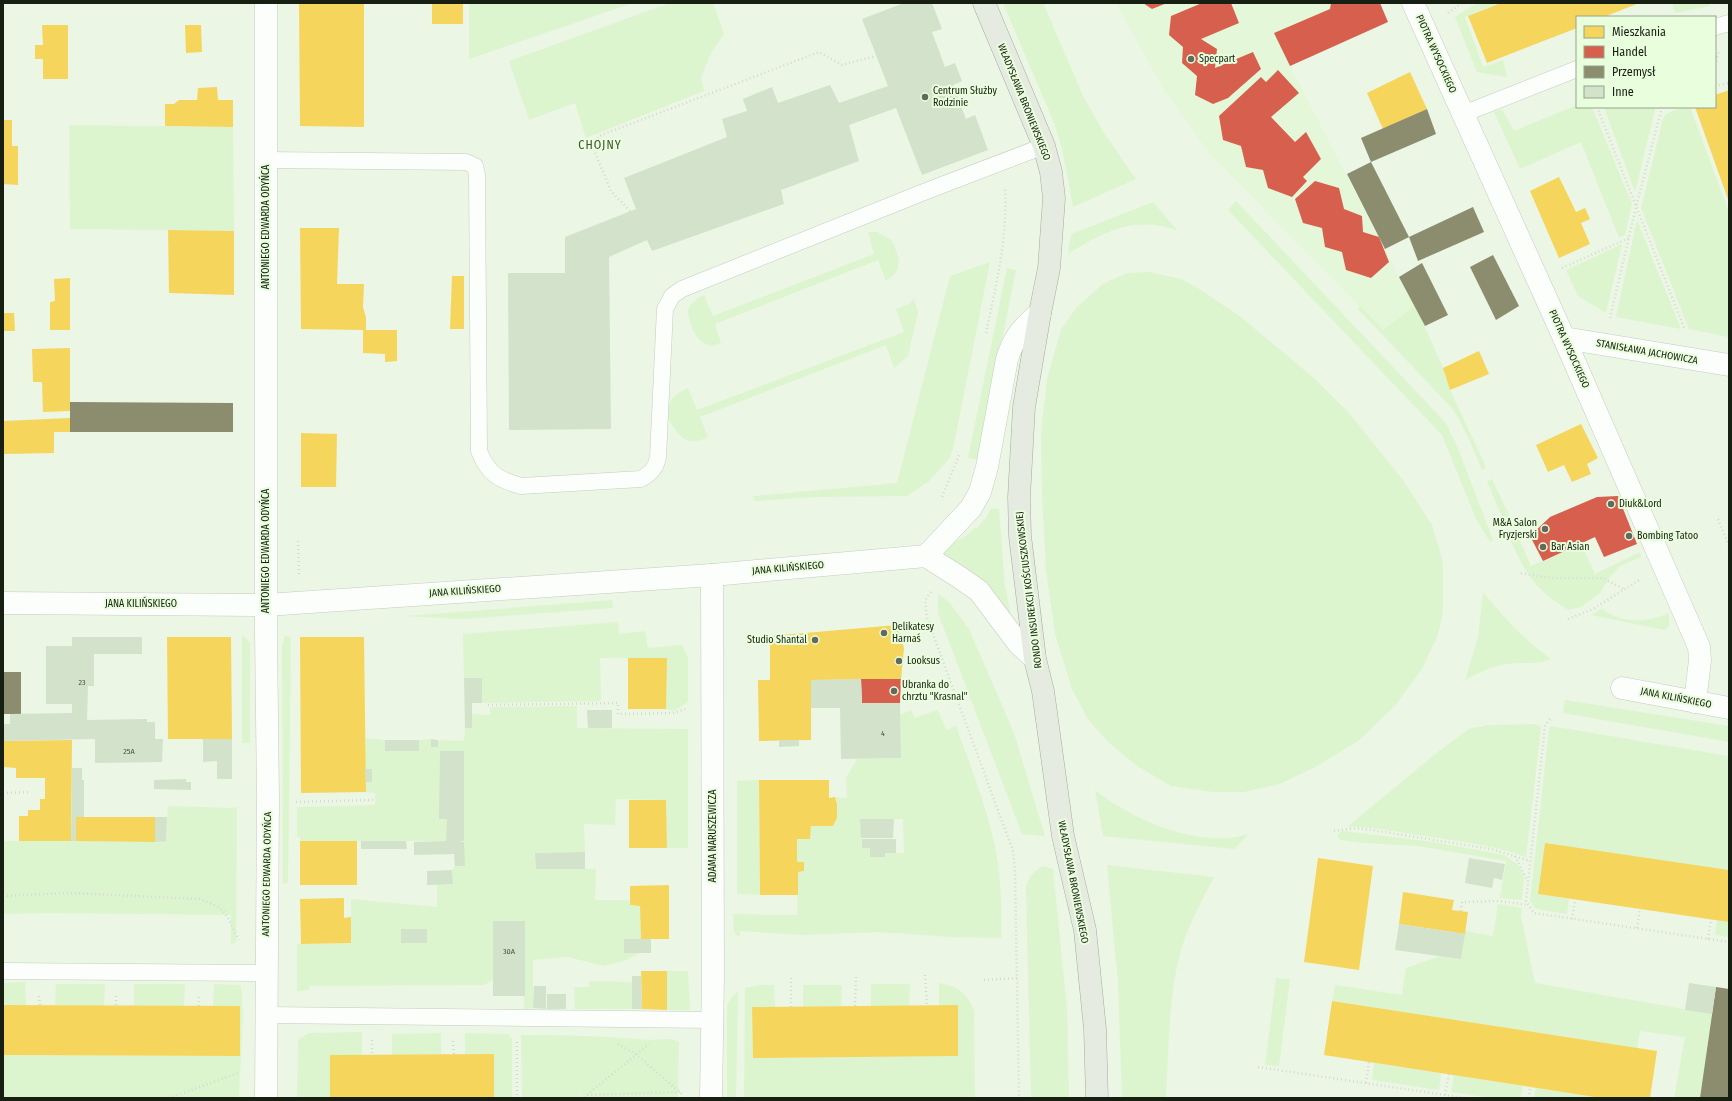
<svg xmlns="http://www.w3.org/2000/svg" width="1732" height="1101" viewBox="0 0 1732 1101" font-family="'Fira Sans Condensed',sans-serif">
  <rect width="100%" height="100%" fill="#ebf6e4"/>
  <polygon fill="#e4f7d8" points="1116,3 1380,3 1388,22 1290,66 1399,277 1415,305 1383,330 1210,154 1164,90"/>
  <g fill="#ddf5cf" fill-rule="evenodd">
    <polygon points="469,3 633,3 469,59"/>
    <polygon points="670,3 713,3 724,34 711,53 701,77 704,91 586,138 575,103 529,120 509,61"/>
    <polygon points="1003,3 1043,3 1084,98 1104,133 1136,179 1073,207 1063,153 1055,125"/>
    <polygon points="1477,3 1500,3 1465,17 1483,67 1503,60 1507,77 1477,72 1455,17"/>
    <polygon points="1672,3 1708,3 1710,6 1675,13"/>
    <polygon points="1577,105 1577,107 1592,107 1632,204 1625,235 1619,238 1581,142 1520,169 1494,112 1502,109 1514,131"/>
    <polygon points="1604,107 1654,107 1655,110 1635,192"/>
    <polygon points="1683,107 1690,107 1729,212 1729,337 1689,329 1641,208 1663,119 1666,114"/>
    <polygon points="69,125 233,127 234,231 70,229"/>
    <polygon points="1236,201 1446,423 1459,451 1493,540 1490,542 1476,519 1442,435 1228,210"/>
    <path d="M 1153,202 L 1177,230 C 1132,216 1106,231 1068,254 L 1071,234 Z"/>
    <polygon points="1637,220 1681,329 1616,317"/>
    <path d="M 868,232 L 877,232 L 892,240 C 899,258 905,269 886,281 L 878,260 L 715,324 L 721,343 C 704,351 695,337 690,322 C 690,320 688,315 688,313 C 688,304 697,298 704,295 L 713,316 L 874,254 Z"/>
    <polygon points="1622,244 1606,313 1578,296 1566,270"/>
    <polygon points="990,262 953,449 949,459 929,481 907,496 815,497 755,501 753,496 897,483 950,276"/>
    <polygon points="1007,268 1016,270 978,460 968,458"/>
    <polygon points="1149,272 1181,279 1201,290 1241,317 1314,378 1349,413 1403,480 1432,525 1443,562 1443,612 1438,635 1422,669 1394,707 1358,741 1317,766 1280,784 1244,792 1213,792 1171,786 1137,766 1109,743 1087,718 1072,689 1055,634 1046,570 1042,497 1041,432 1047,379 1061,330 1076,308 1103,284 1127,273"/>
    <path d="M 914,299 L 918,312 L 908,356 L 894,368 L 886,345 L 700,417 L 708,437 C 685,449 678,434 667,417 C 669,400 672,395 688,388 L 697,410 L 904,332 L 896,309 L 909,304 Z"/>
    <path d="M 1415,305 L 1443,368 L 1450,390 L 1486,467 L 1482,470 C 1473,448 1464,426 1451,407 L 1358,309 L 1360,306 L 1383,330 Z"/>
    <polygon points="1492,479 1510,517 1503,520 1487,481"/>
    <path d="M 991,508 L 999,509 L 1005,585 L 1011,617 C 1001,603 992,588 979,578 C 968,568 954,562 941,556 L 941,550 L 966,536 L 974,528 L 977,528 L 986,518 Z"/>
    <path d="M 1518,536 L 1531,566 L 1581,544 L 1595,574 L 1640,552 L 1641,557 L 1620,566 L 1609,578 L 1600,593 L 1581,607 L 1568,610 C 1536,591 1525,573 1510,539 Z"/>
    <path d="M 1483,592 C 1505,618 1523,639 1551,659 C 1536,665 1522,662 1507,664 C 1492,666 1478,673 1465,680 L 1478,637 Z"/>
    <polygon points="938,594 949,602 969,629 1014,733 1045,836 1022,834 938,613"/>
    <polygon points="612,600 613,608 463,619 405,616"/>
    <path d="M 1602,609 C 1624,624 1644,623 1669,613 L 1669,626 L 1665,630 L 1591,615 Z"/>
    <polygon points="618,622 619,634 645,631 648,648 682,645 688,658 688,702 674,711 666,709 666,658 600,658 601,701 482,703 482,678 464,678 463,634"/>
    <polygon points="242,635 250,643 250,743 242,743"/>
    <polygon points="285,636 291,637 288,883 283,884 282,645"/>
    <polygon points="1565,700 1729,726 1729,742 1563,713"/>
    <path d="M 577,706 L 577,728 L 688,729 L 688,848 L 667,848 L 666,800 L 616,799 L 615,825 L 584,824 L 585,852 L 535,853 L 536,869 L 596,869 L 595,900 L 630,900 L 631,905 L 640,906 L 641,939 L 624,939 L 624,953 L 640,953 L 624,961 L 603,966 L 568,957 L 533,960 L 533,1008 L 524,1009 L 525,921 L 493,921 L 493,980 L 484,985 L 309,986 L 309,990 L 297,991 L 297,944 L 351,943 L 351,899 L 437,907 L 437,884 L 453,884 L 452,870 L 455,866 L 464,865 L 464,751 L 440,751 L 447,819 L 446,841 L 300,841 L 300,837 L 297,837 L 297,807 L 375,805 L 375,793 L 366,792 L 366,782 L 372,782 L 365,769 L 366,738 L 385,740 L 386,751 L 419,751 L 419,740 L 431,739 L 431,747 L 438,747 L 438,740 L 464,741 L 465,728 L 472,728 L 472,714 L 490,715 L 490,707 ZM 401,929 L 427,929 L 427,943 L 401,943 Z"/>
    <path d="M 911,710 L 915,718 L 938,710 L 946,730 L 956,726 C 969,762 983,797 992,834 C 1001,868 1002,903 1001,938 L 950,937 L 880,932 L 803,935 L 740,931 L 739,937 C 731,934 734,922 733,914 L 797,915 L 798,872 L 804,871 L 804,862 L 797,862 L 797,839 L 811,826 L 833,826 C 838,816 838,808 835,797 L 847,798 L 846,778 L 857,759 L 901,758 L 900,715 ZM 861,819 L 903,819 L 904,853 L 885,853 L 885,857 L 870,857 L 870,848 L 862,848 Z"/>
    <path d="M 1533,724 L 1539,725 L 1541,728 L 1526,857 C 1489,844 1450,840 1411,834 C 1390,831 1368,826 1347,827 L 1439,751 L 1469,729 L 1487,725 Z"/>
    <polygon points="1551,726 1729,756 1729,870 1545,844 1538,894 1569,899 1567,914 1536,909 1530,901 1549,729"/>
    <polygon points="759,780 760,895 737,894 737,781"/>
    <path d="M 1095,790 C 1134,821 1200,849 1249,834 L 1234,849 L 1103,836 Z"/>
    <polygon points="168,806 231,808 237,807 236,942 231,945 231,915 47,913 3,914 3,841 166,841"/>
    <polygon points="1343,831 1434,842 1504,855 1517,864 1524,875 1522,900 1500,898 1506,861 1418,846 1362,843 1340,840 1337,835"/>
    <path d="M 1107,865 L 1214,877 C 1202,900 1190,922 1182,947 C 1168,995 1169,1048 1166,1098 L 1122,1098 L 1118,983 Z"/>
    <polygon points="1042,866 1053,869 1067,1009 1069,1098 1031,1098 1026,887 1031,875"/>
    <polygon points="1498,904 1522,908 1521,916 1535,983 1712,1014 1700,1098 1674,1098 1685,1037 1640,1031 1637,1048 1332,1001 1335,985 1402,995 1406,968 1440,956 1461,959 1465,931 1493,936"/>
    <polygon points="1717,920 1729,922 1729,937 1715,935"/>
    <polygon points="667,971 688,971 690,1010 667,1010"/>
    <polygon points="1276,978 1290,979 1279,1066 1265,1065"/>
    <polygon points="590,981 632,982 632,1009 575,1009 574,987 589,987"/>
    <polygon points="25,982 26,1005 3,1005 3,983"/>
    <path d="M 939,983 C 957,986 968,993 974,1011 L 975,1098 L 744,1098 L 745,988 L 760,985 L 774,985 L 775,1007 L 752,1007 L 753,1058 L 958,1056 L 958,1006 L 939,1005 Z"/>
    <polygon points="56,984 105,984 104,1006 55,1005"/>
    <polygon points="134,984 185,984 184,1006 134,1006"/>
    <path d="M 214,984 L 241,985 C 245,1023 240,1060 239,1098 L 3,1098 L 3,1055 L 240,1056 L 240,1006 L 213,1006 Z"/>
    <polygon points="871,984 910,984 909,1006 871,1006"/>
    <polygon points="803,985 842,985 841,1006 803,1007"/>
    <polygon points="738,992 736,1098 727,1098 727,1006 733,995"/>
    <polygon points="362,1032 362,1055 330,1098 297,1098 298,1040 309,1033"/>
    <polygon points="441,1033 441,1055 392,1055 392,1034"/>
    <polygon points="465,1033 508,1034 512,1039 512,1098 494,1098 465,1054"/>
    <path d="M 521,1035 C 564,1035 606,1036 649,1040 C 660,1040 669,1037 679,1042 L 678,1098 L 522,1098 Z"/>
    <polygon points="1374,1063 1441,1073 1439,1090 1372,1080"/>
    <polygon points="1454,1075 1523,1086 1521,1098 1492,1098 1451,1092"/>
    <polygon points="1536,1088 1601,1098 1534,1098"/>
  </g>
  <g fill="#f6d55c">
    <polygon points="299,3 364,3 364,127 300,126"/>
    <rect x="432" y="3" width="31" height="21"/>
    <polygon points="1501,3 1639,3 1604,17 1577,17 1577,28 1487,63 1468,16"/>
    <polygon points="42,25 68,25 68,79 43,79 43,59 35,59 35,45 43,45"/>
    <polygon points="185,25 201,25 202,52 186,53"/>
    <polygon points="1410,72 1427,109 1383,129 1367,93"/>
    <polygon points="217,87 218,100 233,100 233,127 165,126 165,104 174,104 179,100 197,100 198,88"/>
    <polygon points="1729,90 1729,202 1695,107 1715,107 1715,95"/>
    <polygon points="3,120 12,120 12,146 18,146 18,185 3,184"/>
    <polygon points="1559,177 1576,212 1585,208 1590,219 1581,223 1590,244 1559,258 1530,191"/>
    <polygon points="300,228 339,228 337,284 364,284 363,307 366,318 366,330 397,330 397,361 385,362 385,354 363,353 363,330 301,329"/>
    <polygon points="168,230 234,231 234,295 169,293"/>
    <polygon points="452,276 464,276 464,329 450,329"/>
    <polygon points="70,278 70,330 50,330 50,302 55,301 54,279"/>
    <polygon points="3,313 14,313 15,331 3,331"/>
    <polygon points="70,348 70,411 43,412 42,382 33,382 32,349"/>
    <polygon points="1479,351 1489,374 1450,390 1443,368"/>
    <polygon points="70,418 70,432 54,432 54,453 3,454 3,421"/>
    <polygon points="1581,424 1598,458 1587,464 1591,474 1572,482 1564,465 1548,472 1536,445"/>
    <polygon points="301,433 337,434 336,487 301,487"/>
    <polygon points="897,625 904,648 901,679 811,680 811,740 759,741 758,680 770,680 770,636"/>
    <polygon points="167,637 231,637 232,739 168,739"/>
    <polygon points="300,637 364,637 366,792 301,793"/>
    <polygon points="628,658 667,658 666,709 628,709"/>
    <polygon points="72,740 71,841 19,841 19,816 28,816 28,810 40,810 40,799 45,799 45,778 16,778 16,768 3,767 3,741"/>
    <polygon points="759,780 829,780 829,798 835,797 837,804 837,818 833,826 811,826 810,839 797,839 797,862 804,862 804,871 798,872 798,895 760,895"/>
    <polygon points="629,800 666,800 667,848 629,848"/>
    <polygon points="76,817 155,817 155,842 76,841"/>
    <rect x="300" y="841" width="57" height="44"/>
    <polygon points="1545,843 1729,870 1729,922 1538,894"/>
    <polygon points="1318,858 1373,866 1359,970 1304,962"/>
    <polygon points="669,885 669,939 641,939 640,906 630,905 630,886"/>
    <polygon points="1403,892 1454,900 1452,910 1468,912 1465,934 1399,924"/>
    <polygon points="344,898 344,918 351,917 351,943 301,944 300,899"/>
    <polygon points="641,971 667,971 667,1010 642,1009"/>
    <polygon points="1332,1001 1657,1051 1650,1098 1601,1098 1324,1055"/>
    <polygon points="3,1005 240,1006 240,1056 3,1055"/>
    <polygon points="958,1005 958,1056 753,1058 752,1007"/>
    <polygon points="494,1054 494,1098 330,1098 330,1055"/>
  </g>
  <g fill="#d6604d">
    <polygon points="1143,3 1167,3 1152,9"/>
    <polygon points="1202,3 1231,3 1239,23 1201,39 1217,49 1215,68 1253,52 1261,69 1228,98 1213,104 1195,95 1197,76 1182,63 1183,47 1169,35 1171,16"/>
    <polygon points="1331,3 1380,3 1388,22 1290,66 1274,33 1330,9"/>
    <polygon points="1278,70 1299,93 1271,117 1295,142 1306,132 1321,159 1303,177 1307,181 1292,197 1268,188 1263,170 1246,167 1241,146 1223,140 1219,116 1261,77 1266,82"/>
    <polygon points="1315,181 1339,188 1344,209 1362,216 1363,232 1379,237 1389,262 1371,278 1346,270 1342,252 1325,247 1322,228 1303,223 1295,199"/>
    <polygon points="1618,496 1637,544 1604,557 1595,537 1543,561 1530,536 1550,517 1597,497"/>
    <polygon points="861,679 901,679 900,703 862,703"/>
  </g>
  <g fill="#8c8c6e">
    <polygon points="1427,109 1436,134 1371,162 1361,138"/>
    <polygon points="1371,162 1409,237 1385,249 1347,174"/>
    <polygon points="1473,207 1484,232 1418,261 1409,237"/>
    <polygon points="1493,255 1519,306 1496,320 1470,267"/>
    <polygon points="1422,263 1448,315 1425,326 1399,277"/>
    <polygon points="70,402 233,403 233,432 70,432"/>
    <rect x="3" y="672" width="18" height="42"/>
    <polygon points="1716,987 1729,989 1729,1098 1700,1098"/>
  </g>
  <g fill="#d3e2ca">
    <polygon points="904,3 932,3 942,29 932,32 945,67 955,63 962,81 953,85 966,119 975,115 988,150 922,175 896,108 849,125 859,161 781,190 784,204 652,251 647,240 609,257 611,429 509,430 508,273 565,273 565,237 636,209 624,178 727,137 722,119 747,111 743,99 772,87 778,103 830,85 839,103 888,86 862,19"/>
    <polygon points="72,637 142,637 142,654 94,654 94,686 88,686 87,720 147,719 147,722 155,722 155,739 163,739 162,762 95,763 95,739 3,741 4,724 10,724 10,714 72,713 72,704 46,704 46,646 72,646"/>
    <polygon points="464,678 482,678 482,703 472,703 472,728 465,728"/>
    <polygon points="861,679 862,703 900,703 901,758 841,759 840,708 811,708 811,680"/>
    <polygon points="587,710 612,710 612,728 588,728"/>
    <polygon points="203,739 232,739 232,779 217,779 217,761 203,762"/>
    <polygon points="431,739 438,740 438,747 431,747"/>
    <rect x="385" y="740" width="34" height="11"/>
    <polygon points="779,740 799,740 799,746 779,747"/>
    <polygon points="440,751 464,751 464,841 459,842 464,842 465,866 455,866 454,854 414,855 414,842 446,841 447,819 439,819"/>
    <polygon points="72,768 82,768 82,780 84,780 84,817 76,817 76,841 71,841"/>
    <polygon points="365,769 372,769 372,782 366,782"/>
    <polygon points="186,779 186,782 191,782 191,790 154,789 154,780"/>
    <polygon points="155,817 167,817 166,841 155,842"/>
    <polygon points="860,819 894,819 893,838 861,838"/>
    <polygon points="862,839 896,839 896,853 885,853 885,857 870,857 870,848 862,848"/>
    <polygon points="361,841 406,841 407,849 361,849"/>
    <polygon points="585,852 585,869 536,869 535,853"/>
    <polygon points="1469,858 1505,864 1502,880 1494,878 1492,888 1465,883"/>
    <polygon points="452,870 453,884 427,885 427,871"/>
    <rect x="493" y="921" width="32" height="75"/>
    <polygon points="1399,924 1465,934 1461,959 1395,950"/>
    <rect x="401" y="929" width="26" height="14"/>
    <rect x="624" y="939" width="27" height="14"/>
    <polygon points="632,976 641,976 642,1009 632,1009"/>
    <polygon points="1689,983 1716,987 1712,1014 1685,1010"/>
    <polygon points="534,986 546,986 546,1009 533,1008"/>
    <rect x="547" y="994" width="19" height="15"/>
  </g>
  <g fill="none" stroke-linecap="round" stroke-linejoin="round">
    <defs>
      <g id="service">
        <polyline points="1715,27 1729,23"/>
        <polyline points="1463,114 1577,69"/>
        <path d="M 266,160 L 466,162 L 475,166 L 477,175 L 479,451 C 488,474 499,480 521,486 L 641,479 C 651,473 656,468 658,457 L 665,309 L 672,296 L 682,289 L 929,190 L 1044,146"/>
        <polyline points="3,971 266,973"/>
        <polyline points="267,1015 712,1020"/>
      </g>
      <g id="minor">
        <polyline points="266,3 266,633 268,798 266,1098"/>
        <polyline points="1413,3 1564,338 1699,647 1700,660 1695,702"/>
        <polyline points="1564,338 1729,365"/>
        <polyline points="711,1098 713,976 712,575"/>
      </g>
      <g id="tertiary">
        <path d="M 926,556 L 971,508 L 980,492 L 987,467 L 1007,359 C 1014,337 1022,328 1040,313"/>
        <polyline points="3,603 266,605 712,575 926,556 959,577 979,591 1018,643 1035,659"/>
        <polyline points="1622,688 1729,708"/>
      </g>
      <polyline id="primary" points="984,3 1044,146 1051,172 1054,198 1049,268 1040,313 1024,407 1019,497 1020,536 1035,659 1043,691 1063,836 1085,930 1095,1029 1097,1098"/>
    </defs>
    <use href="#service" stroke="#c4cdbf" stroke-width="17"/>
    <use href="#minor" stroke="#c4cdbf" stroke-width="23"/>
    <use href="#tertiary" stroke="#c4cdbf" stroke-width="23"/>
    <use href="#primary" stroke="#a2ae9a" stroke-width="23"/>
    <g stroke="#d6d9d4" stroke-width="2.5" stroke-dasharray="1 3" stroke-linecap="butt">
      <polyline points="1448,13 1462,3"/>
      <polyline points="1715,65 1719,51"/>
      <polyline points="1715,86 1729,83"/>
      <polyline points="1597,107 1685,330"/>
      <polyline points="630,211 611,191 594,150 599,136 819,52 842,65 876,56"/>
      <polyline points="1562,268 1629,238"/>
      <polyline points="1610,318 1636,207 1661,111 1660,107"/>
      <path d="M 986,333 C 996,285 1008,237 1005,188"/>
      <polyline points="942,497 959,455"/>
      <polyline points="1718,519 1729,546"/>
      <polyline points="298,541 299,576"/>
      <polyline points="1521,573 1550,578 1603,578 1623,589"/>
      <polyline points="931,592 925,600 927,618 1013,851 1015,872 1019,1098"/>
      <polyline points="1568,619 1593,609 1641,579"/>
      <polyline points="488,705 618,703 618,714 674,713 685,709"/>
      <polyline points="1550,719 1545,726 1526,901 1534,913 1729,942"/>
      <polyline points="3,793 31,792"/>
      <polyline points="296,802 373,800"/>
      <polyline points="1334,831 1359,828 1491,849 1530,861"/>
      <polyline points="1515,856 1527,880"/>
      <path d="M 3,896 L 70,893 L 199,899 C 231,910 224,914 239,940"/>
      <polyline points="1461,911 1462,902 1499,901 1528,905"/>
      <polyline points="1572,919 1575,900"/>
      <polyline points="1637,928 1640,909"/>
      <polyline points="1708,939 1711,919"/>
      <polyline points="925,975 927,1006"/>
      <polyline points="984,980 1017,978"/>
      <polyline points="39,996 40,1005"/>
      <polyline points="116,996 116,1006"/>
      <polyline points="199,997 199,1006"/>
      <polyline points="855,1006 856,975"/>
      <polyline points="791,1007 791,976"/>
      <polyline points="372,1040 372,1055"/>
      <polyline points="453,1041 454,1055"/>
      <polyline points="517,1042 517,1098"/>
      <polyline points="618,1044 637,1055 683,1095"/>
      <polyline points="1258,1067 1465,1098"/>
      <polyline points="1366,1083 1369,1062"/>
      <polyline points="587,1095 649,1044"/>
      <polyline points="1445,1095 1449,1074"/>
      <polyline points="169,1098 238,1073"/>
      <polyline points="580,1098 587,1095 680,1092"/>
      <polyline points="1529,1098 1530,1087"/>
    </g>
    <use href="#service" stroke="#fcfefb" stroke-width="16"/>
    <use href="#minor" stroke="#fcfefb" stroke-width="22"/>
    <use href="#tertiary" stroke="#fcfefb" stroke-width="22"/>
    <use href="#primary" stroke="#e6ebe2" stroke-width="22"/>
  </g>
  <g fill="#616a5c" stroke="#e9fedc" stroke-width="1.5">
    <circle cx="1191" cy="59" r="4"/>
    <circle cx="925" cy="97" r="4"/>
    <circle cx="1611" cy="504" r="4"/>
    <circle cx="1545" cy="529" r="4"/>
    <circle cx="1629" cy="536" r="4"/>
    <circle cx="1543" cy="547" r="4"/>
    <circle cx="884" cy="633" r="4"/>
    <circle cx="815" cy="640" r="4"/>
    <circle cx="899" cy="661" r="4"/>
    <circle cx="894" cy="691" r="4"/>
  </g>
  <g text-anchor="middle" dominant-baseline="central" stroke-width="4" stroke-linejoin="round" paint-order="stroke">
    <g font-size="8" fill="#464f40">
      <text x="82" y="682">23</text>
      <text x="883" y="733">4</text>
      <text x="129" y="751">25A</text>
      <text x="509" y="951">30A</text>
    </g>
    <g font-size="10" fill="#171e12" stroke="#e9fedc">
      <text transform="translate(1436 54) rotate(66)">PIOTRA WYSOCKIEGO</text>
      <text transform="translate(1024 102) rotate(68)">WŁADYSŁAWA BRONIEWSKIEGO</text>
      <text transform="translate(266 227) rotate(-90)">ANTONIEGO EDWARDA ODYŃCA</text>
      <text transform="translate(1569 349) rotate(66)">PIOTRA WYSOCKIEGO</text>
      <text transform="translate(1647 352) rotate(10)">STANISŁAWA JACHOWICZA</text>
      <text transform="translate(266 551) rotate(-90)">ANTONIEGO EDWARDA ODYŃCA</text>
      <text transform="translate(788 568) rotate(-5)">JANA KILIŃSKIEGO</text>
      <text transform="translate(1029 590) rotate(-97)">RONDO INSUREKCJI KOŚCIUSZKOWSKIEJ</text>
      <text transform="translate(465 591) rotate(-4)">JANA KILIŃSKIEGO</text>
      <text x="141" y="604">JANA KILIŃSKIEGO</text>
      <text transform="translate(1676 698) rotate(11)">JANA KILIŃSKIEGO</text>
      <text transform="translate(713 836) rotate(-90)">ADAMA NARUSZEWICZA</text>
      <text transform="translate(267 874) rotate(-89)">ANTONIEGO EDWARDA ODYŃCA</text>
      <text transform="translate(1073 882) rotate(79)">WŁADYSŁAWA BRONIEWSKIEGO</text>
    </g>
    <g font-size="10" fill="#171e12" stroke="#e9fedc" text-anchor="start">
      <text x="1199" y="59">Specpart</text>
      <text x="933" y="91">Centrum Służby<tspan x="933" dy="12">Rodzinie</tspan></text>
      <text x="1619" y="504">Diuk&amp;Lord</text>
      <text x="1537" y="523" text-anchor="end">M&amp;A Salon<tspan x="1537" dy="12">Fryzjerski</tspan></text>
      <text x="1637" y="536">Bombing Tatoo</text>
      <text x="1551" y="547">Bar Asian</text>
      <text x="892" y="627">Delikatesy<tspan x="892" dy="12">Harnaś</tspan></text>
      <text x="807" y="640" text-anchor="end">Studio Shantal</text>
      <text x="907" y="661">Looksus</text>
      <text x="902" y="685">Ubranka do<tspan x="902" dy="12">chrztu "Krasnal"</tspan></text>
    </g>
    <g font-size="12" letter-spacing="1" fill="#415236" stroke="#e9fedc">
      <text x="600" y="145">CHOJNY</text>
    </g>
  </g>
  <rect width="1732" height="1101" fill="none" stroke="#171e12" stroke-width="8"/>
  <rect x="1576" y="16" width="140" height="92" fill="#e9fedc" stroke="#95a48b"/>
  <rect x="1584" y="26" width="20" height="12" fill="#f6d55c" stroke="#95a48b"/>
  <text x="1612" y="36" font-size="12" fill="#171e12">Mieszkania</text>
  <rect x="1584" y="46" width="20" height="12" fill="#d6604d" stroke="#95a48b"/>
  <text x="1612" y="56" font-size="12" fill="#171e12">Handel</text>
  <rect x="1584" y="66" width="20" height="12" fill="#8c8c6e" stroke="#95a48b"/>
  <text x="1612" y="76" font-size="12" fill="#171e12">Przemysł</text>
  <rect x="1584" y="86" width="20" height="12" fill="#d3e2ca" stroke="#95a48b"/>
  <text x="1612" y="96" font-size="12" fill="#171e12">Inne</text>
</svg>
